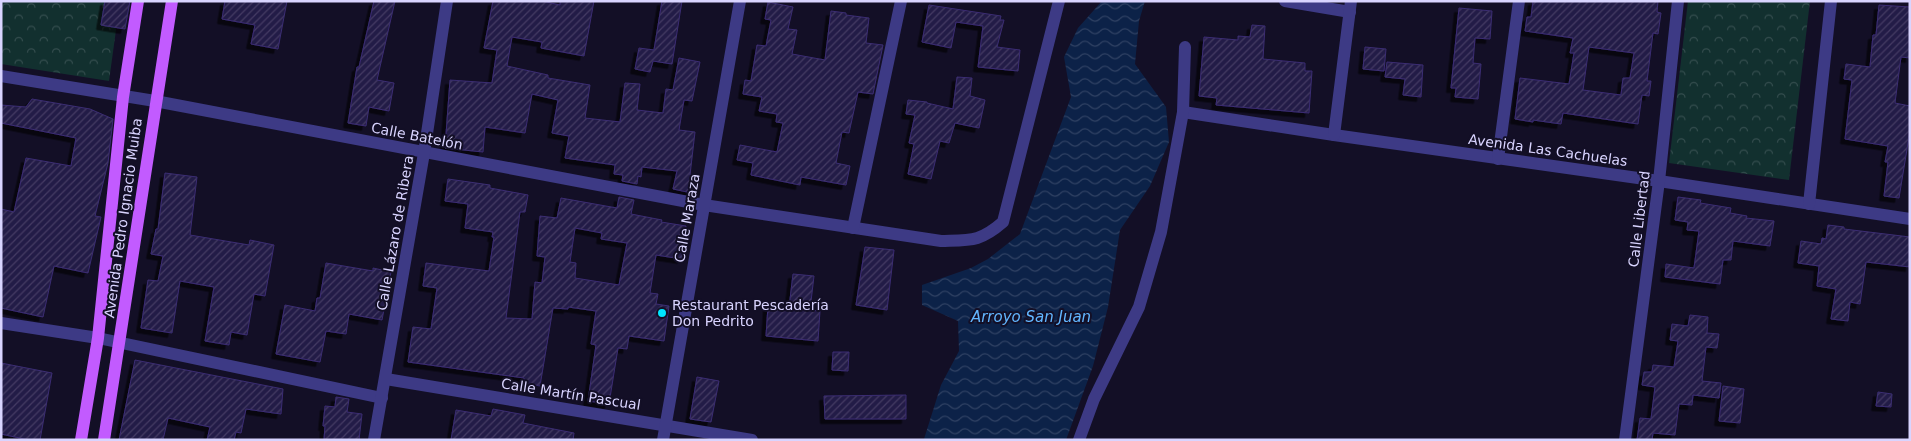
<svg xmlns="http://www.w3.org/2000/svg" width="1911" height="441" viewBox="0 0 1911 441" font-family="'DejaVu Sans',sans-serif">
  <defs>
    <pattern id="park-crowns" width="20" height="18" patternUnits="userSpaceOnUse" patternTransform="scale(1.25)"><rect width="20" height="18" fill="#12302f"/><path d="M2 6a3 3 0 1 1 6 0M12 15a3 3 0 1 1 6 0" fill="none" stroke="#344d4e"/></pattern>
    <pattern id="water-waves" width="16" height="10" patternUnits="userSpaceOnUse" patternTransform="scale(1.25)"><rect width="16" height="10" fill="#0c2248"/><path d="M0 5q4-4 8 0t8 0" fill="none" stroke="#2f4163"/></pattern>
    <pattern id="building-hatch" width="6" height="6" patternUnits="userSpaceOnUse" patternTransform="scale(1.25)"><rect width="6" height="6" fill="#241b47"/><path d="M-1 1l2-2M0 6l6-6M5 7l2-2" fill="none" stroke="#433b63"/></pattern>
    <filter id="shadow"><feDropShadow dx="-4.5" dy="4.5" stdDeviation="0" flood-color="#0009"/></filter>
  </defs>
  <rect width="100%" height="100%" fill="#130f26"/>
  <g fill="url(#park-crowns)">
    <polygon points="1,1 120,1 109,81 1,64"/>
    <polygon points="1688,1 1810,1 1789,180 1669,163"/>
  </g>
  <polygon fill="url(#water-waves)" points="1102,1 1145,1 1139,21 1135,64 1166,107 1169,142 1150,186 1120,230 1108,307 1093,366 1066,440 922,440 924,439 941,385 959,351 958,321 922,305 922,285 971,268 988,259 1020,234 1071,97 1064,57 1078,28"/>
  <g fill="url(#building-hatch)" stroke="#3b2d73" fill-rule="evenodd" filter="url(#shadow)">
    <polygon points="105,1 130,1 125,29 101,25"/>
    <polygon points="225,1 287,1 278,49 251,44 255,25 222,19"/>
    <polygon points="374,1 395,1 377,80 394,83 389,111 369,107 366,126 348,123 357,67 359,67"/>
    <polygon points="493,1 542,1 560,5 560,1 594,1 584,56 541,48 542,42 512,37 507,66 548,75 548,78 590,85 585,118 620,122 625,83 640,84 637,110 663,113 666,89 673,90 679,58 700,62 692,101 684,100 679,130 695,132 690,175 695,176 692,193 673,189 677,171 642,167 641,177 638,176 637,184 622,181 623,175 614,174 615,165 565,158 569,136 552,133 558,100 532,94 525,133 485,127 483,152 445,148 450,80 492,83 497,50 484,48"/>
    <polygon points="662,1 682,1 672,64 653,61 650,72 635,69 639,48 654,50"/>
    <path d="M 1533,1 L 1658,1 L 1657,12 L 1661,13 L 1658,34 L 1653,33 L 1647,81 L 1651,81 L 1649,96 L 1642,95 L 1638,124 L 1563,113 L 1561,124 L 1533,120 L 1533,122 L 1515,119 L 1520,78 L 1569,84 L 1574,53 L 1570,53 L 1573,38 L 1525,31 L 1527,17 L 1531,17 ZM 1589,47 L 1634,53 L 1630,78 L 1623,78 L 1621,95 L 1583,90 Z"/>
    <polygon points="768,2 793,7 788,29 797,30 792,54 825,60 831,11 846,13 846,15 869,18 866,43 883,45 873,94 858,92 849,133 842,132 836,163 850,166 846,185 801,177 800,185 751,175 753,163 737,160 740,145 777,152 783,123 776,122 777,114 759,111 762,97 743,94 745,80 751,81 757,45 766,46 771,20 765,19"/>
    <polygon points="929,5 1001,16 1000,20 1004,20 997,47 1020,50 1018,71 978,67 983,26 956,22 951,48 922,42"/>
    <polygon points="1879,5 1910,7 1910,58 1901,57 1895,103 1910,106 1910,131 1899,198 1884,196 1888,162 1885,162 1888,146 1845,139 1852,80 1844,79 1846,64 1870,67 1873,35 1876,35"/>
    <polygon points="1459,8 1492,11 1490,39 1475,38 1473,63 1481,64 1478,99 1455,97 1456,88 1451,88"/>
    <polygon points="1252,25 1265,26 1263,59 1305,63 1305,71 1312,71 1309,113 1216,105 1217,98 1199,96 1204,37 1238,40 1238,36 1250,37"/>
    <polygon points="1365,47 1386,49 1384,71 1363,69"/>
    <polygon points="1387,62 1423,65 1421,97 1403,95 1405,79 1385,77"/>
    <polygon points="957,77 972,78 970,96 985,100 979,128 955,123 949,143 940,141 931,179 908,174 914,144 909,143 915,115 906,114 908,100 927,102 927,103 953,109"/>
    <polygon points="32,99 90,109 113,119 108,163 95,216 101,217 88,273 54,266 43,317 1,308 1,209 14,212 26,158 71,166 76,138 1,123 1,105 26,107"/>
    <polygon points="165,173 197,177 190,235 249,245 250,240 274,245 265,296 254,294 247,335 231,332 229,345 205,341 214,287 180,281 172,333 141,328 148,280 158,281 163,256 151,254 156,229 158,229"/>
    <path d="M 448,179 L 490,185 L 490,188 L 528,195 L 525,212 L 520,212 L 506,318 L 532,319 L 535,282 L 542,283 L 545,257 L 537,256 L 540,216 L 557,218 L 561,198 L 617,208 L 619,197 L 634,200 L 631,214 L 662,220 L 661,222 L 686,226 L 682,259 L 656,255 L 650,293 L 658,294 L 656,304 L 669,306 L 664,341 L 629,336 L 627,349 L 618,348 L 609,404 L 588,401 L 596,345 L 591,344 L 596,311 L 568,307 L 568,309 L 553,308 L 540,386 L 524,383 L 524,378 L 408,362 L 413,327 L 431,329 L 437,288 L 423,286 L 426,263 L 489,271 L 494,237 L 492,237 L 493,232 L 465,228 L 468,204 L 445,201 ZM 575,228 L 602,233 L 601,239 L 627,243 L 619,285 L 575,278 L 576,263 L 570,262 Z"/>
    <polygon points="1678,197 1701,200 1700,203 1731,208 1730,213 1747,216 1746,218 1774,221 1770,246 1733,241 1731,260 1723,260 1720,284 1665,277 1666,264 1694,268 1699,231 1687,230 1688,222 1675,220"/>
    <polygon points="1828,225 1844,227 1844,229 1910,237 1910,267 1866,262 1860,304 1850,302 1848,321 1831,319 1836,289 1817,286 1819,266 1798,263 1801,241 1821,244 1822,238 1826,239"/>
    <polygon points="865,247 894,250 887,310 856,305"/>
    <polygon points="326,263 373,271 373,268 391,272 382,320 349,314 346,334 326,331 320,362 276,354 285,305 315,311 317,298 320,298"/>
    <polygon points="793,274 814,276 810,310 820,311 818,341 766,336 768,306 789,308"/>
    <polygon points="1690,315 1708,317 1707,333 1719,334 1717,348 1706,347 1702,381 1721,383 1719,398 1693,395 1692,405 1679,404 1675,435 1653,433 1652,440 1637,440 1640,418 1651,419 1655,387 1642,385 1644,372 1652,372 1653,365 1674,367 1678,341 1670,340 1672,324 1688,326"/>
    <polygon points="833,352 849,352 848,371 832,370"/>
    <polygon points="135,360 283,389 281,414 246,409 241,433 236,432 234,440 207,440 210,427 168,418 163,440 119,440"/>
    <polygon points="1,363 52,373 40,440 29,440 1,434"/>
    <polygon points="697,377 719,381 711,422 690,419"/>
    <polygon points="1723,386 1744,389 1740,423 1719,421"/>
    <polygon points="1878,392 1892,394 1891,407 1876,406"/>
    <polygon points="906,395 906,419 825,419 824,396"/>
    <polygon points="336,397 349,399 347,412 362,414 359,440 324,440 325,426 323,426 325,406 335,407"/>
    <polygon points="493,409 525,415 523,423 574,433 573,440 451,440 456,410 491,416"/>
  </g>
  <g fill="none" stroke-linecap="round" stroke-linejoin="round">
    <g stroke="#3d3a85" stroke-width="12">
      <polyline points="1285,1 1350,12"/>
      <path d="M 1,76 L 155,101 L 704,205 L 941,241 C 971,240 980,242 1003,222 L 1059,1"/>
      <polyline points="1183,112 1334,135 1659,181 1910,219"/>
      <polyline points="1334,135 1351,1"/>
      <polyline points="1498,159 1519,1"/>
      <polyline points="1809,204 1831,1"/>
      <polyline points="853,228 901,1"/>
      <polyline points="1,323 98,338 382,398"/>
      <polyline points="386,379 752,440"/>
      <polyline points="374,440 424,153 447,1"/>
      <polyline points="663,440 740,1"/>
      <polyline points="1079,440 1094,399 1139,307 1161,232 1183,112 1185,47"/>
      <polyline points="1625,440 1659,181 1678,1"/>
    </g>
    <g stroke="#c25bff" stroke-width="12">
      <polyline points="81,440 98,338 123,97 138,1"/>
      <polyline points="104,440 172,1"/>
    </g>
  </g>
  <circle fill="#00e5ff" stroke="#130f26" stroke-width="2" cx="662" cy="313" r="5"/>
  <g text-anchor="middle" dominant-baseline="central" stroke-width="4" stroke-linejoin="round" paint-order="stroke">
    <g font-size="14" fill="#d9d4ff" stroke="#130f26">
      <text transform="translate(417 136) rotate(11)">Calle Batelón</text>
      <text transform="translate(1548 150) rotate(8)">Avenida Las Cachuelas</text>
      <text transform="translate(123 218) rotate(-82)">Avenida Pedro Ignacio Muiba</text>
      <text transform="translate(687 218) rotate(-80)">Calle Maraza</text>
      <text transform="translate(1639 219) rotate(-83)">Calle Libertad</text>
      <text transform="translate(395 233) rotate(-80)">Calle Lázaro de Ribera</text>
      <text transform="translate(571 394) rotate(9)">Calle Martín Pascual</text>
    </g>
    <g font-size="14" fill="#d9d4ff" stroke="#130f26" text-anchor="start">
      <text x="672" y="305">Restaurant Pescadería<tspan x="672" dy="16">Don Pedrito</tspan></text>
    </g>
    <g font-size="15" font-style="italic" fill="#62b6ff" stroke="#130f26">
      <text x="1031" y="317">Arroyo San Juan</text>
    </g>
  </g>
  <rect width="1911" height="441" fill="none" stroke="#d9d4ff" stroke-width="5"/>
</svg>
